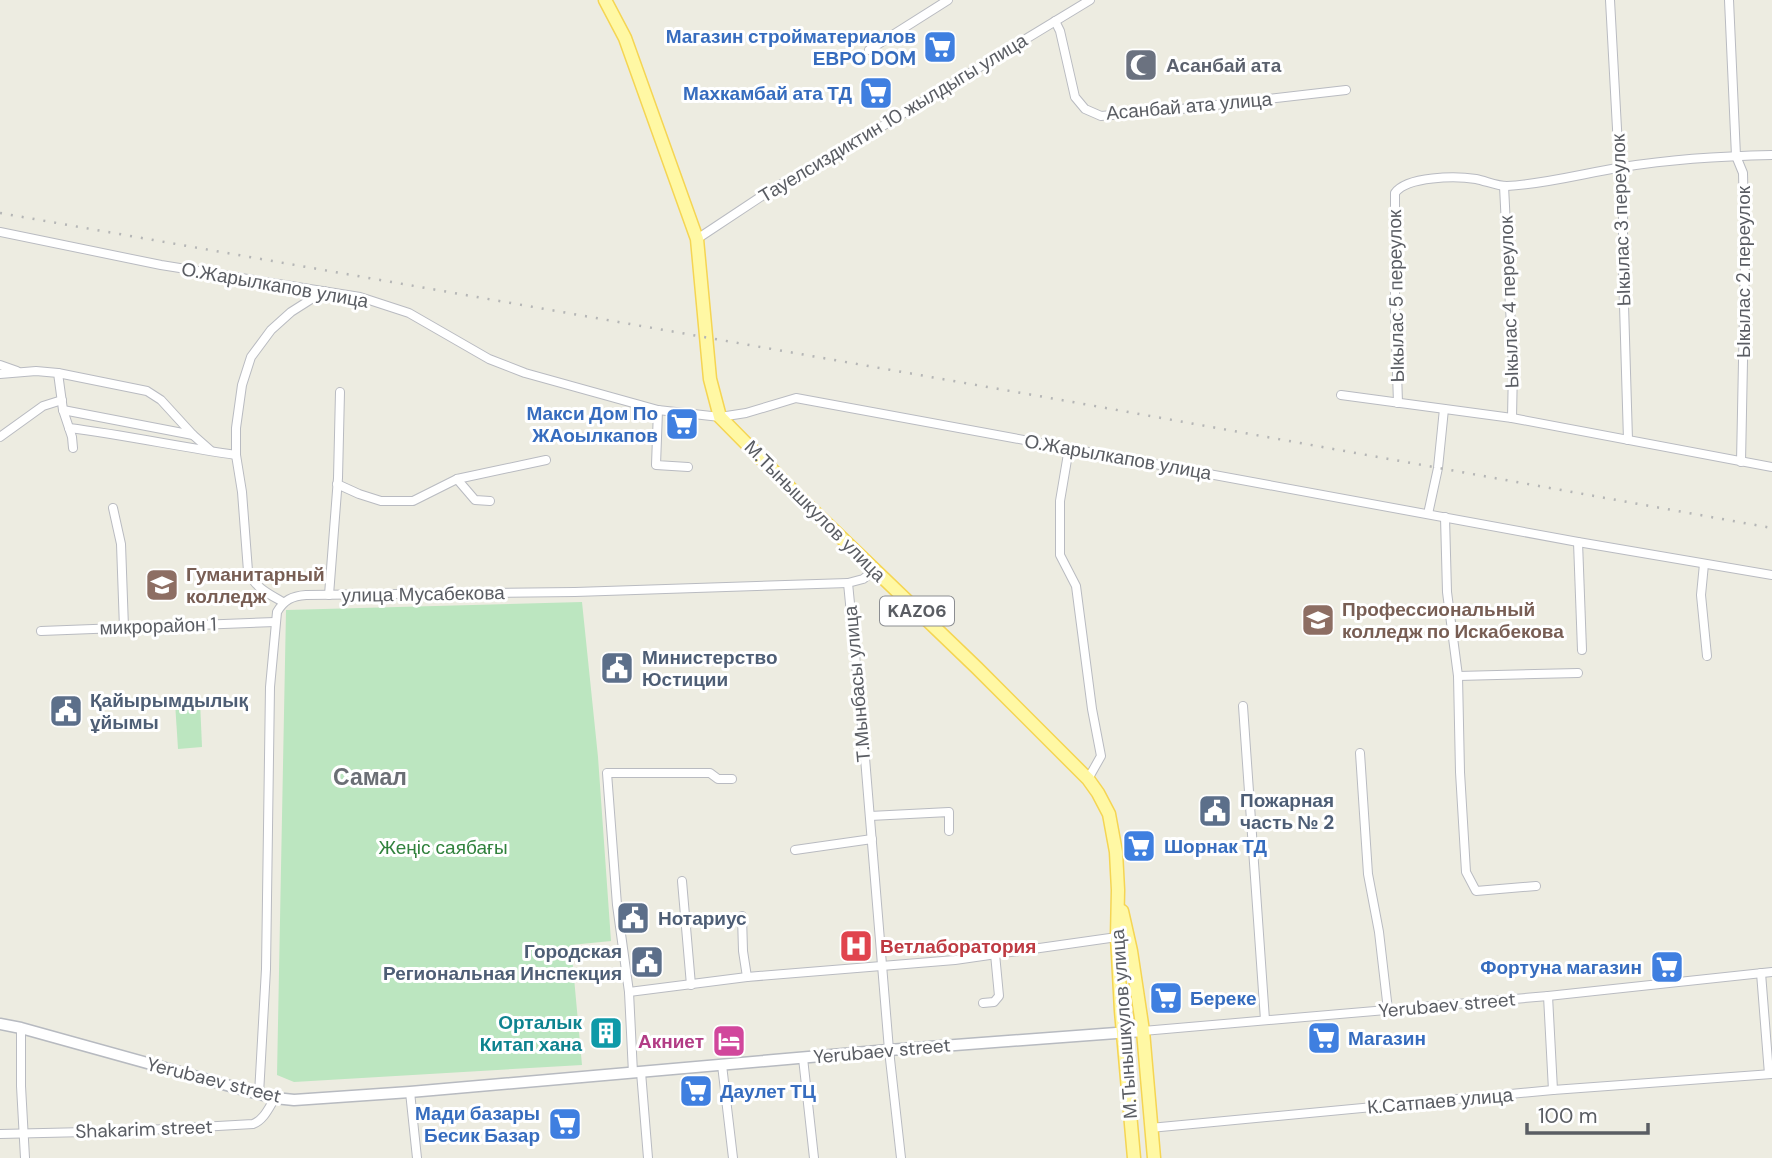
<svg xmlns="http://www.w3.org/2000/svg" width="1772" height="1158" viewBox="0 0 1772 1158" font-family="'DM Sans',sans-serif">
  <rect width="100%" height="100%" fill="#edece1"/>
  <g fill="#bce6c0">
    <polygon points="582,602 598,757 611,941 571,945 582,1065 294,1082 277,1075 286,610"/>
    <polygon points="200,701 202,747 178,749 175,702"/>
  </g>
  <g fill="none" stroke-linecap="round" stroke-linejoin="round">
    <defs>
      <g id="street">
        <polyline points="1610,0 1618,147 1623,184 1623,271 1628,440"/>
        <polyline points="1729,0 1736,156 1743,173 1745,260 1741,462"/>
        <polyline points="1055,21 1060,31 1075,97 1085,109 1101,116 1181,109 1346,90"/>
        <polyline points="869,50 948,0"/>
        <polyline points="1504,186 1513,367 1512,418"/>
        <polyline points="0,232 161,265 360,297 409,313 489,359 525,373 658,410 720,417 746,413 796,398 1578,542 1772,575"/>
        <polyline points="697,239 777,186 807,172 1090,0"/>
        <polyline points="0,365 17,371"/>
        <polyline points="58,373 147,391 161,400 193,435"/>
        <polyline points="0,374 36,371 58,373 63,410 72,437 73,448"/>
        <polyline points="1341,395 1512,418 1772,467"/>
        <path d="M 1398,403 L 1395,312 L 1395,193 C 1407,176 1456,176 1476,179 C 1486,181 1497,186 1507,186 C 1546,184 1585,173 1623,167 C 1673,159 1722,156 1772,155"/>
        <polyline points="63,410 193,435 210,450"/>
        <polyline points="658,410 656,465 688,467"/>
        <path d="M 69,428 C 125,435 180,447 236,455"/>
        <polyline points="0,437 43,406 62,400"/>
        <polyline points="1069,448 1060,501 1060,555 1076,586 1092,709 1101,756 1088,779"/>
        <polyline points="457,479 475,500 490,501"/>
        <polyline points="337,484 359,494 381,501 413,501 457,479 546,460"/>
        <polyline points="113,508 121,544 124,628"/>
        <polyline points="1428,514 1438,468 1444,409"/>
        <polyline points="1445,517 1447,592 1458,676 1460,772 1466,872 1476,891 1536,886"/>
        <polyline points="1578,542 1582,650"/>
        <polyline points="1704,564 1701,595 1707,656"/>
        <polyline points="875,570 863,579 848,583 865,758 889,1050 901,1158"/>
        <polyline points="329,595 338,478 340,392"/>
        <path d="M 283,602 C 269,594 254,587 248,571 L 242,492 L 236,455 L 236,428 L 242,385 L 251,357 L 271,330 L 291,312 L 324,291"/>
        <polyline points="41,631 275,622"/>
        <polyline points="1458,676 1578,673"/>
        <polyline points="1243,706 1265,1020"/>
        <polyline points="1360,753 1368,874 1379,932 1388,1010"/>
        <polyline points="870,816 949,812 949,831"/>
        <polyline points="795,850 872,839"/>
        <polyline points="682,881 691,985"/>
        <polyline points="742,916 743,951 747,977"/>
        <polyline points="1761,973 1769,1074"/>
        <polyline points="629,992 747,977 955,960 1117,937"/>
        <polyline points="1548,996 1553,1090"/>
        <polyline points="983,1003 994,1002 999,996 995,954"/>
        <polyline points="21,1028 21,1086 25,1158"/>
        <polyline points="1143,1031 1548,996 1772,972"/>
        <polyline points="803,1058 814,1158"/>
        <polyline points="722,1065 733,1158"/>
        <polyline points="641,1072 648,1158"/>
        <polyline points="633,1073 629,992 617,905 607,773 710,773 718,779 732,779"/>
        <polyline points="410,1092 417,1158"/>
        <path d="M 259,1094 L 266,969 L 270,687 L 277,612 C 284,600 292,596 306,595 L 575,592 L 848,583"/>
        <polyline points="1150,1128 1553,1090 1772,1074"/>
        <path d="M 0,1134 L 130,1131 L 253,1124 C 264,1120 269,1107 275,1098"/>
      </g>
      <polyline id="secondary" points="0,1024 21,1028 259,1094 275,1098 294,1100 410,1092 889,1050 1143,1031"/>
      <g id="primary">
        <polyline points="605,0 625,38 697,239 710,379 720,417 799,497 977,668 1088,779 1098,793 1109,814 1116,852 1118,890 1117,937 1121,1011 1134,1158"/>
        <polyline points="1122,911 1131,951 1143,1031 1154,1158"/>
      </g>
    </defs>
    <use href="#street" stroke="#b9bbc1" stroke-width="10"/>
    <use href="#secondary" stroke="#b7bac0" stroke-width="13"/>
    <use href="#primary" stroke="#f5d553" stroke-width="15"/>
    <use href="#street" stroke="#fff" stroke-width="8"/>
    <use href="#secondary" stroke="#fff" stroke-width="10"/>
    <use href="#primary" stroke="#fff8a4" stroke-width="12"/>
    <polyline stroke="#b5b6b6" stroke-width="2.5" stroke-dasharray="2 9" stroke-linecap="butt" points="0,213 1067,401 1772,528"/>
  </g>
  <defs>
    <symbol id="supermarket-square" viewBox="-11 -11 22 22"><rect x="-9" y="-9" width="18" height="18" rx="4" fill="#3f7fe0" stroke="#fff"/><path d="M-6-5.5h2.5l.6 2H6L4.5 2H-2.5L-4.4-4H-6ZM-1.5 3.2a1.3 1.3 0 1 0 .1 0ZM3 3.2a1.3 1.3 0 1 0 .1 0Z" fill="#fff"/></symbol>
    <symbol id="mosque-square" viewBox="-11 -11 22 22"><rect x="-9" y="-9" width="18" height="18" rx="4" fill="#6b7280" stroke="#fff"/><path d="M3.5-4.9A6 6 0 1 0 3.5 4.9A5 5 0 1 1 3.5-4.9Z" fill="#fff"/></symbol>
    <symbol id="university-square" viewBox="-11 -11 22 22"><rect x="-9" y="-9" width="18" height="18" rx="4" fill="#8d6e63" stroke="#fff"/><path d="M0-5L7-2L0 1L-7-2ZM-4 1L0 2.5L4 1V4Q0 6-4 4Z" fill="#fff"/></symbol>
    <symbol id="civic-square" viewBox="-11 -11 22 22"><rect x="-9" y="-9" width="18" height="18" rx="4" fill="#5c6f8a" stroke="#fff"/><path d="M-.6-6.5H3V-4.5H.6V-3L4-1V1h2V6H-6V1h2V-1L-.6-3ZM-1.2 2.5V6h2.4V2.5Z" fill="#fff"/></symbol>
    <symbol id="hospital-square" viewBox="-11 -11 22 22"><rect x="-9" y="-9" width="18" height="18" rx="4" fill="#e0444e" stroke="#fff"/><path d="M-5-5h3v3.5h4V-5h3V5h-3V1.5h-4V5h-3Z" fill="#fff"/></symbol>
    <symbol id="building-square" viewBox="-11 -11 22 22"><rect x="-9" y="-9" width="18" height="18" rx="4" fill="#0f9aa8" stroke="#fff"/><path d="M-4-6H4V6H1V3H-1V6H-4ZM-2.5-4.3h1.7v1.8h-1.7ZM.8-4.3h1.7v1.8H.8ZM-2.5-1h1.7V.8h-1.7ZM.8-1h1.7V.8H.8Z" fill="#fff"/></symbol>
    <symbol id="hotel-square" viewBox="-11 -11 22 22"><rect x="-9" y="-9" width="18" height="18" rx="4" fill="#d1479c" stroke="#fff"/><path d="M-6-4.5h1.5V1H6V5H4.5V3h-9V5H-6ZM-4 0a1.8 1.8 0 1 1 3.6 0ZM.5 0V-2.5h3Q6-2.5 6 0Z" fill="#fff"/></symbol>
  </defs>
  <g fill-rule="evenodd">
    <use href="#supermarket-square" x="921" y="28" width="38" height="38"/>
    <use href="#mosque-square" x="1122" y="46" width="38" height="38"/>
    <use href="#supermarket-square" x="857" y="74" width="38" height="38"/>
    <use href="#supermarket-square" x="663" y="405" width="38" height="38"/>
    <use href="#university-square" x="143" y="566" width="38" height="38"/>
    <use href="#university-square" x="1299" y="601" width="38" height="38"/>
    <use href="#civic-square" x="598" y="649" width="38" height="38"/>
    <use href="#civic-square" x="47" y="692" width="38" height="38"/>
    <use href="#civic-square" x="1196" y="792" width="38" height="38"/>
    <use href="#supermarket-square" x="1120" y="827" width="38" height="38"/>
    <use href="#civic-square" x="614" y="899" width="38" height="38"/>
    <use href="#hospital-square" x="837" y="927" width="38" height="38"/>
    <use href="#civic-square" x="628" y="943" width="38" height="38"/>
    <use href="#supermarket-square" x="1648" y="948" width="38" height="38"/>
    <use href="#supermarket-square" x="1147" y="979" width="38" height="38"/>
    <use href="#building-square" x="587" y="1014" width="38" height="38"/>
    <use href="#supermarket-square" x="1305" y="1019" width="38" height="38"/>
    <use href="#hotel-square" x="710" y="1022" width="38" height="38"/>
    <use href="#supermarket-square" x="677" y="1072" width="38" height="38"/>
    <use href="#supermarket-square" x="546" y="1105" width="38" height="38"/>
  </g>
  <g text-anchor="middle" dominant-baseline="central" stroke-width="6" stroke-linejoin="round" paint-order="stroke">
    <rect fill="#fff" stroke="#8c8e92" stroke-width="2" x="880" y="596.5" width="74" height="29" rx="5"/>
    <g font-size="18" font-weight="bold" fill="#5a5d63">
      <text x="917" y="611">KАZ06</text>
    </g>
    <g font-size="19" font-weight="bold" fill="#366cbe" stroke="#fff" text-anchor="end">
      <text x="916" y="36">Магазин стройматериалов<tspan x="916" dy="22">ЕВРО DOM</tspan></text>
      <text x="852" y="93">Махкамбай ата ТД</text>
      <text x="658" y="413">Макси Дом По<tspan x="658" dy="22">ЖАоылкапов</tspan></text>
      <text x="1164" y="846" text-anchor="start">Шорнак ТД</text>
      <text x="1642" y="967">Фортуна магазин</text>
      <text x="1190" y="998" text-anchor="start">Береке</text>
      <text x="1348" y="1038" text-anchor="start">Магазин</text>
      <text x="720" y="1091" text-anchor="start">Даулет ТЦ</text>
      <text x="540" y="1113">Мади базары<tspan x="540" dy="22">Бесик Базар</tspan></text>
    </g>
    <g font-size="19" font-weight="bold" fill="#5b616d" stroke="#fff" text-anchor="start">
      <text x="1166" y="65">Асанбай ата</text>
    </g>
    <g font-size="19" fill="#5a5d63" stroke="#fff">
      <text transform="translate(1189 106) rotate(-5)">Асанбай ата улица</text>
      <text transform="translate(893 118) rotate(-31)">Тауелсиздиктин 10 жылдыгы улица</text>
      <text transform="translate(1621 220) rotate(-92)">Ыкылас 3 переулок</text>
      <text transform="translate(1743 272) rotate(-90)">Ыкылас 2 переулок</text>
      <text transform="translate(275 285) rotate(10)">О.Жарылкапов улица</text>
      <text transform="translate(1396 296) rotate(-91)">Ыкылас 5 переулок</text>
      <text transform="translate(1509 302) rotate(-92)">Ыкылас 4 переулок</text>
      <text transform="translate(1118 457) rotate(10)">О.Жарылкапов улица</text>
      <text transform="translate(815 511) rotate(45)">М.Тынышкулов улица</text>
      <text transform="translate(423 594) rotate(-1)">улица Мусабекова</text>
      <text transform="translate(158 626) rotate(-2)">микрорайон 1</text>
      <text transform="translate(857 684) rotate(-95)">Т.Мынбасы улица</text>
      <text transform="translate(1447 1005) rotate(-5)">Yerubaev street</text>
      <text transform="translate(1124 1024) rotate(-94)">М.Тынышкулов улица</text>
      <text transform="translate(882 1051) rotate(-5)">Yerubaev street</text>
      <text transform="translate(214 1080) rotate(14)">Yerubaev street</text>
      <text transform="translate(1440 1101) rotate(-5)">К.Сатпаев улица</text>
      <text transform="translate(144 1129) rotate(-2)">Shakarim street</text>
    </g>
    <g font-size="19" font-weight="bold" fill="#785e54" stroke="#fff" text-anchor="start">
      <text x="186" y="574">Гуманитарный<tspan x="186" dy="22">колледж</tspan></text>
      <text x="1342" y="609">Профессиональный<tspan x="1342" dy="22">колледж по Искабекова</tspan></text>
    </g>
    <g font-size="19" font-weight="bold" fill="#4e5e75" stroke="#fff" text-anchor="start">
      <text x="642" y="657">Министерство<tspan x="642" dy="22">Юстиции</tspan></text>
      <text x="90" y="700">Қайырымдылық<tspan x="90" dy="22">ұйымы</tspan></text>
      <text x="1240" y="800">Пожарная<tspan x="1240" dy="22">часть № 2</tspan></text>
      <text x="658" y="918">Нотариус</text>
      <text x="622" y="951" text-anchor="end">Городская<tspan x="622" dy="22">Региональная Инспекция</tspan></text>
    </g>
    <g font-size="19" fill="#31823d" stroke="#fff">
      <text x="443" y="847">Жеңіс саябағы</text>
    </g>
    <g font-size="19" font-weight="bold" fill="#be3a42" stroke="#fff" text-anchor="start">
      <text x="880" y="946">Ветлаборатория</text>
    </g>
    <g font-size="19" font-weight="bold" fill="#0d838f" stroke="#fff" text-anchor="end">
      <text x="582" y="1022">Орталык<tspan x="582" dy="22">Китап хана</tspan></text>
    </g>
    <g font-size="19" font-weight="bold" fill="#b23c85" stroke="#fff" text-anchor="end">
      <text x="704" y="1041">Акниет</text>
    </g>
    <g font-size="23" font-weight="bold" fill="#6b6f75" stroke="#fff">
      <text x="370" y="777">Самал</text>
    </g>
  </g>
  <path d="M1527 1123v10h121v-10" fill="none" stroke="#5a5d63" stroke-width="3.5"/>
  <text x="1538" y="1123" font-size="21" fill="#5a5d63" stroke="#ffffff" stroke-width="5" paint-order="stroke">100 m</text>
</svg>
